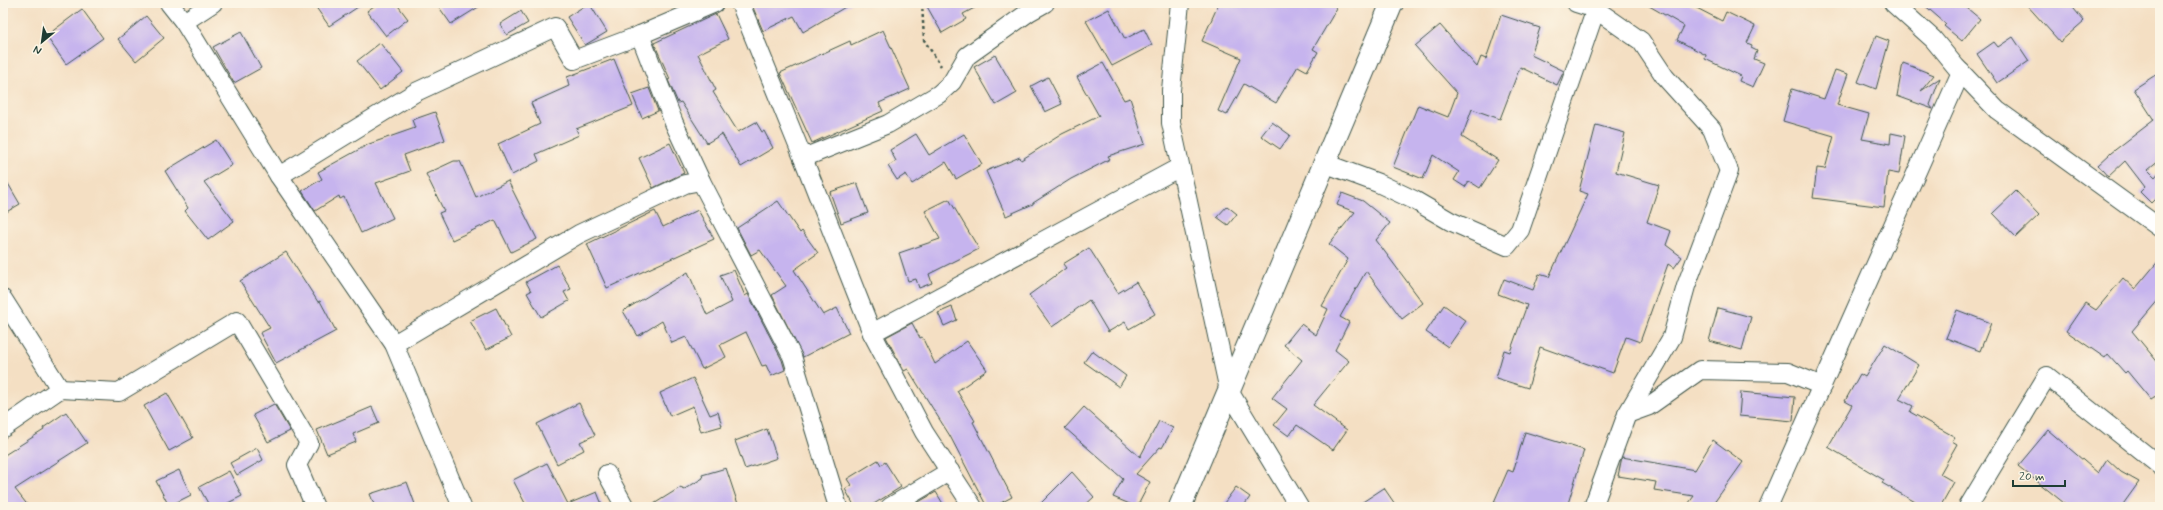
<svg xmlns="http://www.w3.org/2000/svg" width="2163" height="510" viewBox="0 0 2163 510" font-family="Mynerve,sans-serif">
  <rect width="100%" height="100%" fill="#fcf5e5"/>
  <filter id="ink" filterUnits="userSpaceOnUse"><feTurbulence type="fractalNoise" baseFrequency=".025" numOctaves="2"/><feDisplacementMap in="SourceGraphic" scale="8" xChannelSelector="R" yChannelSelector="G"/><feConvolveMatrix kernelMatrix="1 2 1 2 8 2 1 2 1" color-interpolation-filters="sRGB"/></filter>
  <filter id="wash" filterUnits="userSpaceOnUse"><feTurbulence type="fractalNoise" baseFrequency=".012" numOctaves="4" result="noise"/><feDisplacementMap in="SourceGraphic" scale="16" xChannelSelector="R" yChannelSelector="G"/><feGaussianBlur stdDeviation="0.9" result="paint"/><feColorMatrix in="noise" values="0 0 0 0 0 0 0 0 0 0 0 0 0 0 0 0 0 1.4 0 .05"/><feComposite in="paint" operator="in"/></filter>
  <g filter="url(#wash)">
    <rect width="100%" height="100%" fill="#f4dfc3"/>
    <g id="blocks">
      <g fill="#c6b4ee">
        <polygon points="313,3 364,3 329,26"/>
        <polygon points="378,3 396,3 408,19 386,36 367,11"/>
        <polygon points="436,3 485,3 451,24"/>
        <polygon points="589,3 607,32 585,45 567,17"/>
        <polygon points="751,3 852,3 803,32 794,16 763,31"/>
        <polygon points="925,3 984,3 963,14 966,19 942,33"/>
        <polygon points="1219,3 1330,3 1337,8 1313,49 1318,52 1307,71 1298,66 1276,103 1244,84 1227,115 1218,111 1241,58 1202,41"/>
        <polygon points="1644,3 1687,3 1722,21 1726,12 1755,26 1747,43 1752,45 1751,48 1757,51 1754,59 1764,63 1753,87 1739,81 1741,76 1705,59 1706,55 1677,40 1684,26"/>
        <polygon points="1922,3 1961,3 1980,19 1962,41 1944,26 1946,24"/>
        <polygon points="2025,3 2069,3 2084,21 2060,42"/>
        <polygon points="82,9 103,38 66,64 46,36"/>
        <polygon points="1109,9 1125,39 1144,29 1152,45 1112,66 1086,21"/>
        <polygon points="521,11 528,23 507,35 500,24"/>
        <polygon points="716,14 728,39 698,54 716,90 713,92 738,132 756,122 762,132 764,131 773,148 741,167 722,134 707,143 681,102 678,103 668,80 670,79 654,43"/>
        <polygon points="1501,15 1540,28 1531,55 1564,71 1557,85 1520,67 1500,119 1472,109 1462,137 1498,160 1480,188 1469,181 1465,187 1454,180 1459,172 1433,155 1423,179 1393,167 1418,105 1448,117 1457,93 1415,46 1440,25 1477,67 1481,57 1486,59"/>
        <polygon points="146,16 164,38 136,61 118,39"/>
        <polygon points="883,30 910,89 879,103 883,111 812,143 780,73 850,41 851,45"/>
        <polygon points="241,32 261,68 234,83 213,47"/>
        <polygon points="1876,36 1889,41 1876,89 1858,82"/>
        <polygon points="2013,37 2029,61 1997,83 1977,54 1994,42 1998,47"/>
        <polygon points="380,43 403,72 380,90 357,61"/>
        <polygon points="995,55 1017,93 996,105 974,67"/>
        <polygon points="614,59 633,106 576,129 579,135 536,154 539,161 512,175 498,144 540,124 531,103 569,86 567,77"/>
        <polygon points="1103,63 1124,100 1130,98 1145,144 1108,156 1110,159 1071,179 1033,203 1033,204 1006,216 986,171 1020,157 1021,160 1062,134 1099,116 1077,77"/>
        <polygon points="1903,63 1934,75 1921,91 1940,78 1930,105 1933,109 1897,96"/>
        <polygon points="1835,70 1848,74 1837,105 1869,114 1862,139 1890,144 1891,133 1905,136 1899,174 1888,172 1884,207 1813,198 1817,168 1825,169 1834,136 1783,121 1792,89 1824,99"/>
        <polygon points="2160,72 2160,160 2148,170 2155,177 2160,171 2160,206 2155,199 2151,203 2140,192 2145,187 2125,161 2108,177 2098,165 2111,153 2154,120 2134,89"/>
        <polygon points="1048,77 1062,104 1045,112 1031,86"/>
        <polygon points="649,88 658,111 642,118 632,94"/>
        <polygon points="435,112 445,140 404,155 410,171 376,183 393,218 361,233 344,197 340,199 339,196 315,211 302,191 322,179 318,172 369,144 415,128 412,120"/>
        <polygon points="1272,122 1290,135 1280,149 1261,136"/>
        <polygon points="1596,125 1625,133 1616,172 1659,185 1647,222 1671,231 1666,245 1682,257 1674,268 1668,264 1640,342 1626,337 1613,373 1540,347 1528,388 1496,378 1504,350 1510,352 1527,305 1498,294 1504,279 1533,290 1539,274 1549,277 1588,194 1579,191"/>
        <polygon points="916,134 929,155 964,134 982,164 956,179 946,162 912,184 906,174 897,180 888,166 896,161 890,150"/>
        <polygon points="216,140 232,165 204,182 234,221 208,240 185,211 188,208 165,171"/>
        <polygon points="670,143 684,173 653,188 639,158"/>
        <polygon points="454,161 460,161 476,197 508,181 537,239 511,252 495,220 452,240 439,213 444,211 426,174"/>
        <polygon points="3,175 20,204 3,214"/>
        <polygon points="857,183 868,213 841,223 830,192"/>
        <polygon points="2016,191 2039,215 2016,237 1993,213"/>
        <polygon points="1342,193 1363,201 1390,223 1376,240 1423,303 1402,319 1366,271 1340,317 1349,322 1335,350 1349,361 1313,405 1347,430 1333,450 1297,425 1289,436 1274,425 1287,409 1272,398 1302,360 1284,345 1301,324 1316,335 1328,309 1322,306 1348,259 1329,244 1355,212 1337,205"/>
        <polygon points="949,199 979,249 929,274 932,283 919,288 916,279 908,281 899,253 940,239 925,211"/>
        <polygon points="778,201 800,233 802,231 818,253 794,270 823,315 837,308 849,333 803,357 772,295 786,286 760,250 751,255 737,228"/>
        <polygon points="1227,206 1237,214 1228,225 1217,217"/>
        <polygon points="698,210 714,239 607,288 587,244 655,211 663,227"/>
        <polygon points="1089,248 1118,293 1136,282 1155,314 1129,329 1125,322 1108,332 1089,300 1052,327 1029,295 1066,268 1063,264"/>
        <polygon points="286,252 318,302 320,301 336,331 276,363 260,333 270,328 240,281"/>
        <polygon points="2160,259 2160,298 2132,331 2160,365 2160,394 2151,400 2127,371 2125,373 2108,354 2105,358 2066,331 2085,303 2096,310 2123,278 2135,289"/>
        <polygon points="557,265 571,289 564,292 569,301 541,317 527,293 531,291 526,282"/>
        <polygon points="734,270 745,296 748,294 782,360 785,370 771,376 766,365 762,366 746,332 720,345 726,357 702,369 686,337 672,343 662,321 638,336 623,311 688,272 707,315 732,302 720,275"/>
        <polygon points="1444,305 1466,321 1448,347 1426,332"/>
        <polygon points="952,307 957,320 944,326 938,313"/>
        <polygon points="496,308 511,337 486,350 470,321"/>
        <polygon points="1718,308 1751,317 1742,350 1709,341"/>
        <polygon points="1957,310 1991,323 1980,351 1946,338"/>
        <polygon points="912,323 920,338 922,337 935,364 967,341 987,370 957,391 975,421 973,422 1012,497 993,507 987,507 950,436 908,369 904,371 886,337"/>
        <polygon points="1885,344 1919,365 1899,399 1913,406 1910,412 1955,437 1952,441 1957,444 1940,474 1954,482 1940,507 1924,507 1882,483 1884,480 1828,447 1852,405 1845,401 1860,374 1865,377"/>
        <polygon points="1092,351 1126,376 1119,387 1084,362"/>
        <polygon points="693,378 710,415 718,412 722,426 701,432 693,406 670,416 660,393"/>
        <polygon points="1741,392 1795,397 1793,421 1739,416"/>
        <polygon points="167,393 193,438 169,451 144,406"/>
        <polygon points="579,403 595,435 580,442 584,450 557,464 537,424"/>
        <polygon points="274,404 290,431 268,442 253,415"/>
        <polygon points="372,407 379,423 353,434 356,442 327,454 317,430"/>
        <polygon points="1084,407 1140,457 1159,421 1173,428 1162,448 1160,447 1136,474 1150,482 1137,507 1113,497 1123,479 1065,428"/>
        <polygon points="66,412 87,443 15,489 29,507 3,507 3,456 44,430 43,428"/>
        <polygon points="767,429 777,458 745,469 735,441"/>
        <polygon points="2048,430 2098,473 2107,459 2121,472 2139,482 2121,507 2069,507 2018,466"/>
        <polygon points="1525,432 1584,450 1567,507 1506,507 1494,502 1508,470 1513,472"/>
        <polygon points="1713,440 1743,462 1711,507 1686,507 1694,496 1654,490 1656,482 1618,476 1622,457 1695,470"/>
        <polygon points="257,448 263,460 237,475 230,463"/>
        <polygon points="878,460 881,465 885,462 901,487 869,507 855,507 845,489 851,485 847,479"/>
        <polygon points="547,463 568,504 597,492 603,507 527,507 513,480"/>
        <polygon points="726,468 739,507 649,507 681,487 683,490 703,478 702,475"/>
        <polygon points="179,470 191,495 169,506 156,481"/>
        <polygon points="229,471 242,496 220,507 210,507 199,487"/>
        <polygon points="1072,472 1094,497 1083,507 1037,507"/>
        <polygon points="407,482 416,507 375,507 370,494"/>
        <polygon points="1236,487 1250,497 1243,507 1221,507"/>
        <polygon points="1384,488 1397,507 1355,507"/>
        <polygon points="936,492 945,507 910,507"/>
      </g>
    </g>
  </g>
  <g filter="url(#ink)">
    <use href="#blocks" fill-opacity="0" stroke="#3f5549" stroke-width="1"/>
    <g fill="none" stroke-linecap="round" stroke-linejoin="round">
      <defs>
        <g id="minor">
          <polyline points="169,3 184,22 279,176 394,344 462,507"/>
          <polyline points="740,3 803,158 888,124 939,94 952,82 967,56 1029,12 1045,3"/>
          <polyline points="1180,3 1171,90 1171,123 1229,391 1299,507"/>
          <polyline points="1576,3 1595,9 1641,41 1665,77 1712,129 1729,171 1686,286 1672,337 1627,414 1593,507"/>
          <polyline points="1893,3 1933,39 1956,67 1997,110 2160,228"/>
          <polyline points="184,22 213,3"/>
          <polyline points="640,35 674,123 701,181 792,356 838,507"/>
          <polyline points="803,158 872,333 924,432 973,507"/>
          <polyline points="1324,163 1378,183 1414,200 1450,221 1507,246 1520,230 1598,3"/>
          <polyline points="279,176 416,92 555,27 574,60 640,35 715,3"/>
          <polyline points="3,299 60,389 3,428"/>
          <polyline points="872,333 1180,167"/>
          <polyline points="394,344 579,234 685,184 701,181"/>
          <polyline points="60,389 119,392 237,321 309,443 297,465 315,507"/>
          <polyline points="1627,414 1649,406 1700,370 1788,372 1822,386"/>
          <polyline points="607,474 625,507"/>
          <polyline points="890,507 950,471"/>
          <polyline points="1768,507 1961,72"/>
          <polyline points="1968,507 2047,376 2160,466"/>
        </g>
        <polyline id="tertiary" points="1180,507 1392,3"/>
      </defs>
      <use href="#minor" stroke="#3f5549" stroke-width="20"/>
      <use href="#tertiary" stroke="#3f5549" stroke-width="24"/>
      <polyline stroke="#3f5549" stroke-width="2.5" stroke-dasharray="3 3" stroke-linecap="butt" points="922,3 924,40 941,66"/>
      <use href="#minor" stroke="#fff" stroke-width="18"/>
      <use href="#tertiary" stroke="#fff" stroke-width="22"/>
    </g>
  </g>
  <rect width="2163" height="510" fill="none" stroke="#fcf5e5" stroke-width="16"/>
  <g transform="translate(42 42) rotate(209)" stroke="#fcf5e5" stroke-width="3" paint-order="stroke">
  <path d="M0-3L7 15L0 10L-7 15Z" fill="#1f3d34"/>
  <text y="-6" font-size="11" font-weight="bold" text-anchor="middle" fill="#1f3d34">N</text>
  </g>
  <path d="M2013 480v6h52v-6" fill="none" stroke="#1f3d34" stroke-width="2"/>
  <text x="2019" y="480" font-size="12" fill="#1f3d34" stroke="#fcf5e5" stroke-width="3" paint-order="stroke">20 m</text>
</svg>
